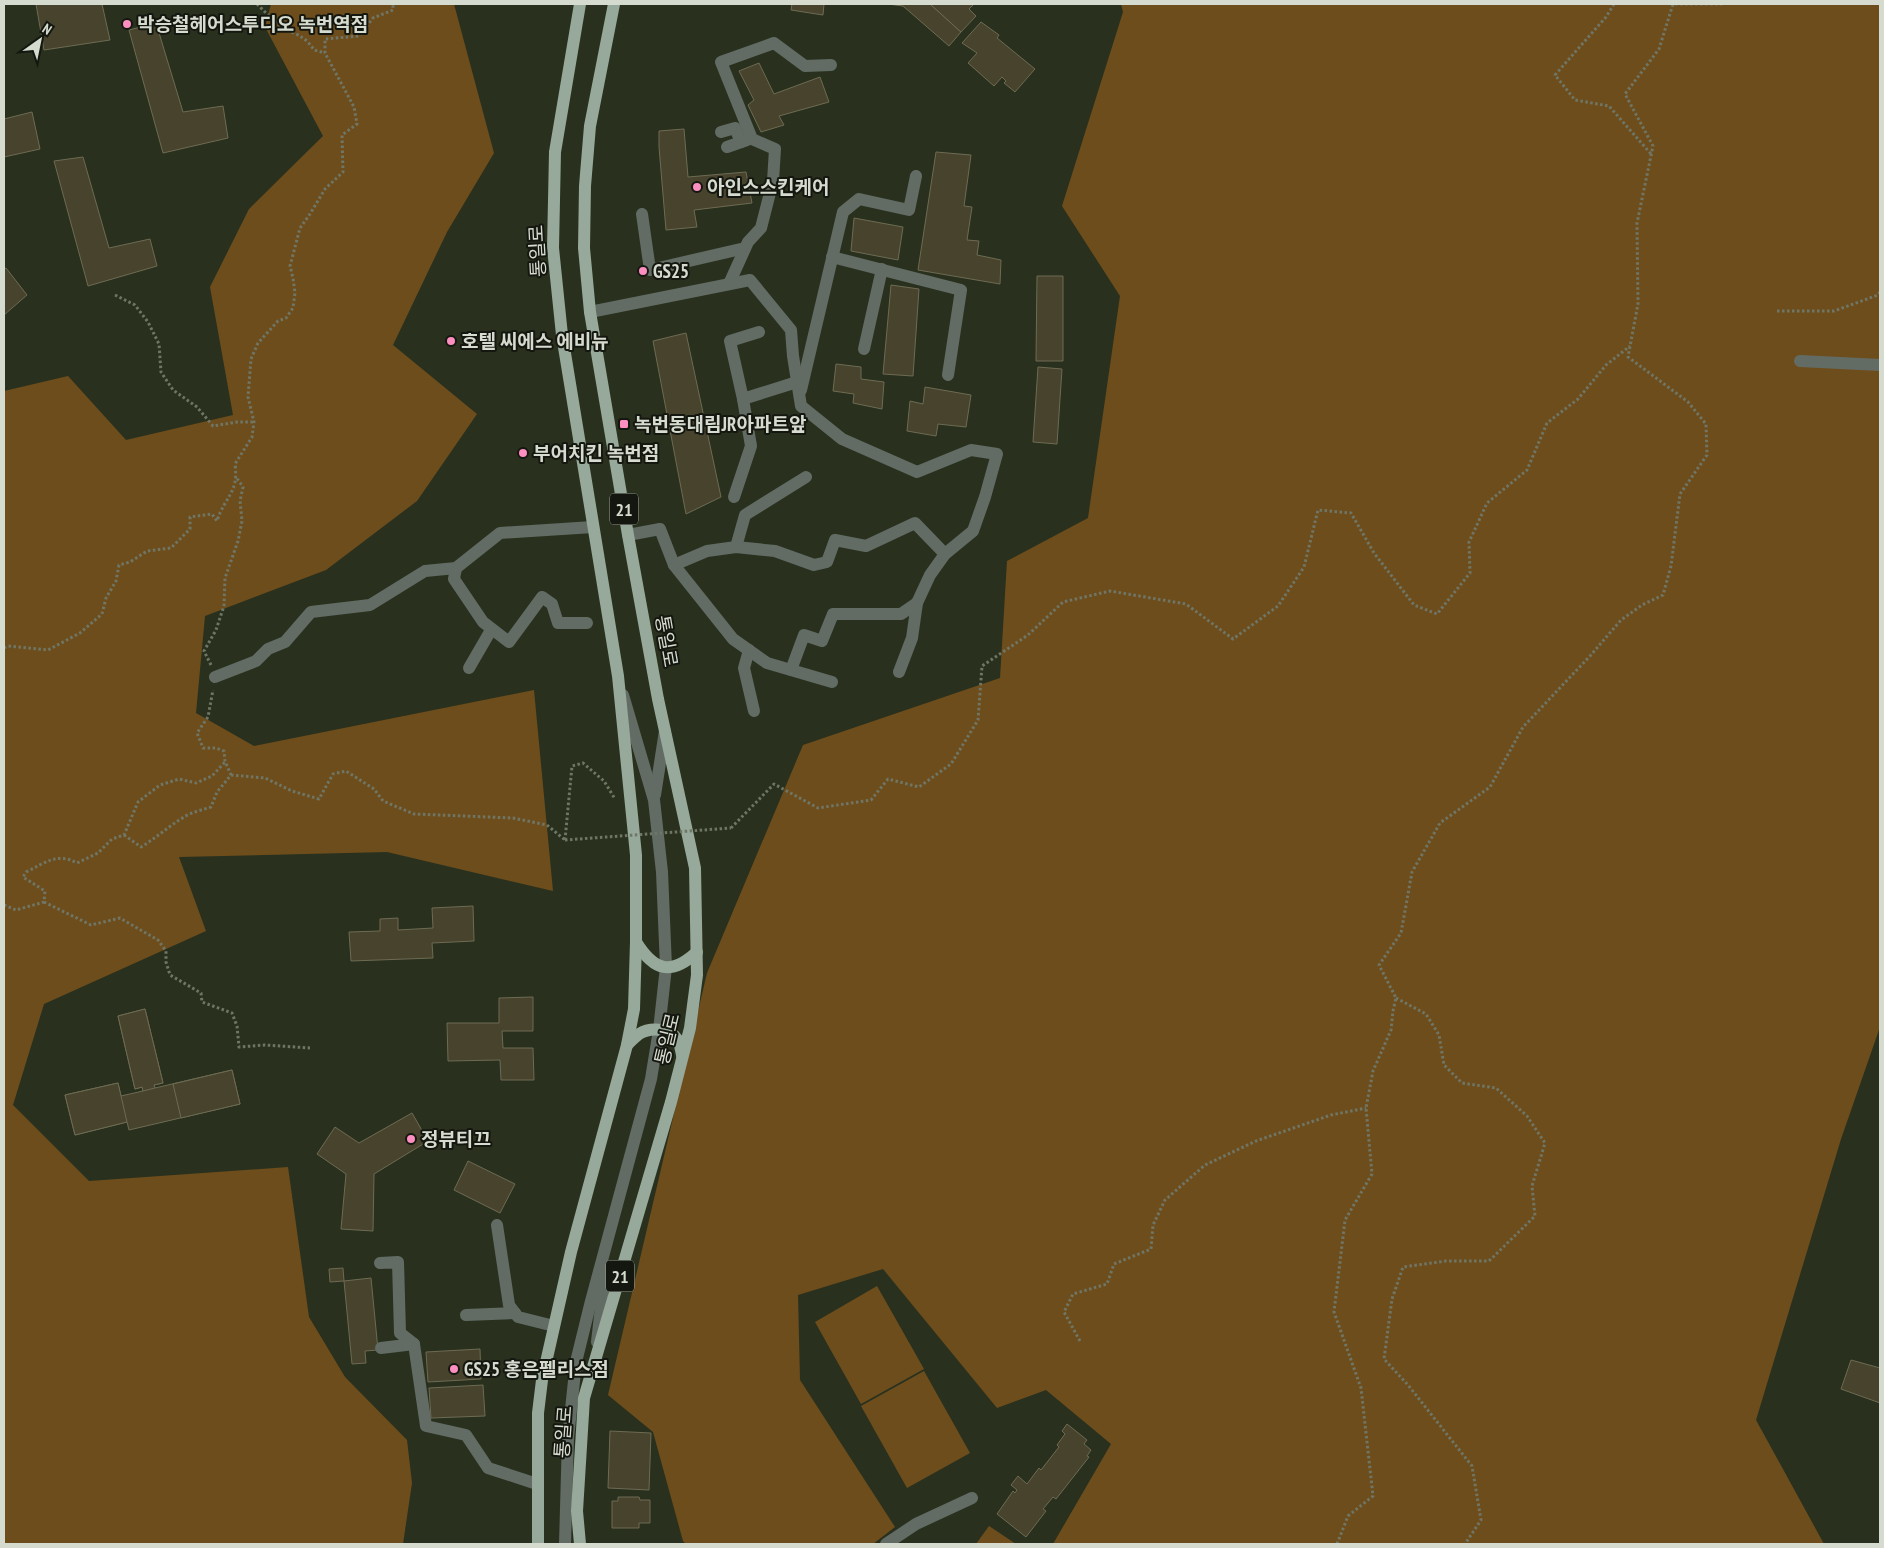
<svg xmlns="http://www.w3.org/2000/svg" width="1884" height="1548" viewBox="0 0 1884 1548" font-family="'PT Sans Narrow','Noto Sans KR',sans-serif">
  <rect width="100%" height="100%" fill="#29311e"/>
  <g fill="#6e4d1c">
    <polygon points="271,4 454,4 494,153 447,232 393,345 477,414 417,501 326,570 205,616 196,713 254,746 534,690 553,891 387,852 179,857 206,931 44,1004 13,1105 89,1181 288,1167 309,1317 345,1377 407,1440 412,1483 403,1544 4,1544 4,391 68,376 126,440 233,415 210,287 249,209 323,136 265,27"/>
    <polygon points="1121,4 1880,4 1880,1027 1841,1139 1756,1420 1824,1544 1053,1544 1111,1444 1046,1390 997,1408 883,1269 798,1295 800,1380 895,1527 873,1544 686,1544 683,1541 653,1432 608,1395 707,973 803,745 1000,678 1007,561 1088,518 1120,296 1062,206 1123,12"/>
    <polygon points="877,1286 924,1369 861,1404 815,1322"/>
    <polygon points="924,1371 970,1453 907,1488 861,1406"/>
    <polygon points="989,1526 1016,1544 976,1544"/>
  </g>
  <g fill="#47432d" stroke="#6e6b53">
    <polygon points="36,4 102,4 110,40 44,50"/>
    <polygon points="792,4 824,4 823,15 791,10"/>
    <polygon points="888,4 930,4 961,32 949,46 903,6"/>
    <polygon points="930,4 971,4 973,5 969,9 976,16 961,32"/>
    <polygon points="981,22 999,35 997,38 1035,69 1015,92 1004,83 1006,81 1002,77 994,86 968,63 977,53 962,43"/>
    <polygon points="156,23 183,112 223,106 228,138 163,153 129,30"/>
    <polygon points="759,63 774,94 820,77 829,102 779,116 784,125 761,132 748,105 754,100 739,71"/>
    <polygon points="32,112 40,149 4,157 4,119"/>
    <polygon points="684,129 688,177 746,172 752,203 694,210 697,227 666,230 659,147 659,131"/>
    <polygon points="936,152 971,155 964,206 972,207 967,240 979,241 977,255 1001,260 1000,284 918,270"/>
    <polygon points="83,157 109,248 150,239 157,266 88,286 54,161"/>
    <polygon points="854,218 903,227 898,260 851,251"/>
    <polygon points="6,268 27,295 4,315 4,269"/>
    <polygon points="1037,276 1063,276 1063,361 1036,361"/>
    <polygon points="891,285 919,289 913,376 883,374"/>
    <polygon points="686,333 721,497 686,514 653,341"/>
    <polygon points="836,364 861,367 861,379 884,382 882,409 853,403 854,394 833,391"/>
    <polygon points="1038,367 1062,369 1057,444 1033,442"/>
    <polygon points="925,387 971,395 966,427 938,424 936,436 907,431 910,401 923,404"/>
    <polygon points="473,906 474,941 432,943 433,958 351,961 349,932 380,931 380,919 398,918 398,930 433,928 432,908"/>
    <polygon points="533,997 533,1031 502,1031 503,1048 533,1048 534,1080 501,1080 500,1060 448,1061 447,1023 499,1023 499,998"/>
    <polygon points="145,1009 163,1083 154,1085 155,1088 232,1070 240,1104 129,1130 127,1122 75,1135 65,1095 118,1083 121,1096 143,1091 142,1087 135,1089 118,1016"/>
    <polygon points="145,1009 163,1083 154,1085 155,1088 143,1091 142,1087 135,1089 118,1016"/>
    <polygon points="232,1070 240,1104 181,1118 173,1084"/>
    <polygon points="118,1083 127,1122 75,1135 65,1095"/>
    <polygon points="412,1113 428,1141 374,1174 373,1231 341,1229 346,1174 317,1154 335,1127 359,1143"/>
    <polygon points="468,1161 515,1184 500,1213 454,1190"/>
    <polygon points="343,1268 344,1281 330,1282 329,1269"/>
    <polygon points="371,1278 378,1350 365,1351 366,1363 352,1364 344,1281"/>
    <polygon points="480,1349 481,1379 428,1382 426,1352"/>
    <polygon points="1851,1360 1880,1368 1880,1403 1841,1389"/>
    <polygon points="483,1385 485,1416 431,1418 429,1388"/>
    <polygon points="1067,1424 1087,1440 1084,1444 1091,1450 1087,1456 1089,1457 1056,1499 1053,1497 1043,1509 1046,1511 1026,1537 997,1514 1013,1491 1015,1493 1017,1490 1011,1485 1018,1476 1027,1484 1039,1468 1041,1470 1059,1447 1057,1445 1065,1434 1062,1431"/>
    <polygon points="610,1431 651,1433 649,1490 608,1488"/>
    <polygon points="618,1497 639,1497 640,1500 650,1500 650,1523 639,1523 639,1528 612,1528 612,1501 618,1501"/>
  </g>
  <g fill="none" stroke-linecap="round" stroke-linejoin="round">
    <g stroke="#6f7665" stroke-width="3" stroke-dasharray="2.5 2.5" stroke-linecap="butt">
      <path d="M 257,4 C 262,9 278,25 283,28 C 297,35 305,36 314,50 L 325,53"/>
      <polyline points="1614,4 1606,17 1555,75 1575,100 1609,106 1651,154"/>
      <polyline points="115,295 135,305 148,322 159,344 161,372 173,390 197,407 213,426 237,422 254,422"/>
      <polyline points="1777,311 1834,311 1878,295 1880,292"/>
      <path d="M 4,648 L 8,646 L 48,650 L 80,633 L 102,614 L 106,598 L 116,581 L 119,565 L 130,562 L 147,551 L 171,548 L 190,529 L 190,517 L 212,514 L 217,521 C 225,496 239,493 235,464 L 252,437 L 254,422 L 248,397 L 251,359 L 258,343 L 278,321 L 286,318 L 293,308 L 295,293 L 293,278 L 290,266 L 300,228 L 310,214 L 325,189 L 343,172 L 342,135 L 357,124 L 354,107 L 325,53 L 325,39 L 359,36 L 373,18 L 393,10 L 393,4"/>
      <polyline points="211,665 204,651 216,630 224,606 225,578 238,541 242,521 240,501 243,487 236,477"/>
      <polyline points="231,775 265,778 292,791 319,799 333,774 346,771 374,789 383,801 414,814 513,818 547,825 565,840"/>
      <polyline points="731,828 774,784 818,808 871,800 888,779 919,787 951,764 978,720 982,666 1028,635 1063,602 1110,591 1186,604 1233,639 1278,606 1304,567 1318,510 1351,513 1374,553 1414,605 1437,614 1470,573 1469,542 1487,503 1527,470 1547,423 1578,399 1606,365 1630,346"/>
      <path d="M 124,835 L 141,847 C 156,838 169,826 184,817 C 192,812 202,810 211,807 L 217,792 L 231,775 L 225,761 L 224,751 L 216,748 L 203,748 L 197,733 L 208,717 L 213,690"/>
      <polyline points="565,840 572,766 583,763 604,781 615,799"/>
      <polyline points="44,902 91,925 120,918 158,940 166,951 166,962 170,975 201,993 202,1002 232,1013 237,1026 239,1047 265,1045 310,1048"/>
      <path d="M 4,905 L 16,910 L 44,902 L 45,891 L 23,877 L 26,872 C 45,863 57,852 77,863 L 98,853 L 112,839 L 124,835 L 138,802 L 160,785 L 179,779 L 196,783 L 212,776 L 225,762"/>
      <polyline points="1396,998 1426,1014 1439,1035 1444,1065 1462,1083 1496,1088 1527,1116 1545,1143 1532,1186 1535,1216 1489,1261 1446,1261 1403,1267 1392,1299 1384,1359 1408,1385 1472,1466 1481,1520 1465,1544"/>
      <polyline points="1080,1341 1064,1312 1073,1294 1107,1284 1114,1264 1151,1249 1153,1225 1165,1200 1205,1165 1256,1141 1331,1115 1366,1108"/>
      <polyline points="1337,1544 1348,1516 1373,1496 1361,1388 1334,1312 1345,1220 1372,1174 1366,1108 1373,1071 1391,1030 1393,1011 1396,998 1379,965 1401,933 1412,872 1440,823 1490,787 1523,727 1590,656 1621,620 1642,605 1663,595 1671,566 1680,494 1707,455 1706,424 1688,402 1628,357 1638,304 1637,223 1653,146 1625,94 1659,49 1673,4 1725,4"/>
    </g>
    <g stroke="#626c65" stroke-width="12">
      <polyline points="721,132 735,128 741,142"/>
      <polyline points="727,147 747,140"/>
      <polyline points="642,214 650,270 745,248"/>
      <polyline points="832,257 961,290 948,375"/>
      <polyline points="729,284 748,242 761,228 773,181 775,149 752,139 721,62 774,43 805,66 831,65"/>
      <polyline points="590,312 750,280 791,330 793,356 801,406 842,439 917,472 971,450 997,454 985,497 973,531 945,554 930,575 917,603 912,638 899,672"/>
      <polyline points="759,332 730,341 743,399 797,382"/>
      <polyline points="864,349 882,269"/>
      <polyline points="1800,361 1880,365"/>
      <polyline points="801,390 843,212 859,199 909,210 916,176"/>
      <polyline points="734,497 751,446 743,399"/>
      <polyline points="628,535 660,529 674,565 733,639 767,663 832,682"/>
      <polyline points="736,547 745,515 806,477"/>
      <polyline points="674,565 707,551 736,547 775,551 814,565 827,562 835,540 866,546 915,523 945,554"/>
      <polyline points="456,568 454,579 483,622 509,642 542,597 552,604 558,623 587,623"/>
      <polyline points="749,650 744,668 754,711"/>
      <polyline points="469,668 491,630"/>
      <polyline points="791,670 804,635 822,641 833,614 901,614 917,603"/>
      <polyline points="215,677 256,661 268,649 285,642 311,612 370,605 425,571 456,568 500,533 593,527"/>
      <polyline points="655,795 665,731"/>
      <polyline points="497,1225 509,1305 518,1317 554,1326"/>
      <polyline points="380,1263 398,1262 400,1333 414,1344 426,1426 466,1435 488,1468 537,1484"/>
      <polyline points="466,1315 515,1313"/>
      <polyline points="597,1342 605,1272"/>
      <polyline points="381,1348 414,1344"/>
      <polyline points="565,1544 568,1438 576,1362 591,1301 651,1079 659,1030 666,967 662,872 654,800 623,695"/>
      <polyline points="886,1544 916,1524 972,1498"/>
    </g>
    <g stroke="#96a99b" stroke-width="12">
      <path d="M 636,942 C 654,971 671,976 697,952"/>
      <path d="M 627,1045 C 631,1041 635,1037 639,1034 C 650,1027 670,1028 677,1039 C 680,1043 681,1050 682,1055"/>
      <polyline points="538,1544 538,1413 542,1380 571,1252 627,1045 634,1009 636,942 636,855 618,676 562,335 553,248 555,152 580,4"/>
      <polyline points="580,1544 577,1511 584,1398 671,1102 690,1028 697,975 695,868 658,699 628,535 590,312 584,248 585,186 590,126 614,4"/>
    </g>
    <polyline stroke="#6f7665" stroke-width="3" stroke-dasharray="2.5 2.5" stroke-linecap="butt" points="565,840 731,828"/>
  </g>
  <g fill="#fd8ec0" stroke="#14170f" stroke-width="2">
    <circle cx="127" cy="24" r="5"/>
    <circle cx="697" cy="187" r="5"/>
    <circle cx="643" cy="271" r="5"/>
    <circle cx="451" cy="341" r="5"/>
    <rect x="619" y="419" width="10" height="10" rx="2.5"/>
    <circle cx="523" cy="453" r="5"/>
    <circle cx="411" cy="1139" r="5"/>
    <circle cx="454" cy="1369" r="5"/>
  </g>
  <g text-anchor="middle" dominant-baseline="central" stroke-width="4" stroke-linejoin="round" paint-order="stroke">
    <g fill="#14170f" stroke="#9ca095" stroke-width="1">
      <rect x="610" y="493.5" width="28" height="31" rx="4"/>
      <rect x="606" y="1260.5" width="28" height="31" rx="4"/>
    </g>
    <g font-size="18" font-weight="bold" fill="#d6dbcf">
      <text x="624" y="509">21</text>
      <text x="620" y="1276">21</text>
    </g>
    <g font-size="19" font-weight="bold" fill="#d6dbcf" stroke="#14170f" text-anchor="start">
      <text x="137" y="24">박승철헤어스투디오 녹번역점</text>
      <text x="707" y="187">아인스스킨케어</text>
      <text x="653" y="271">GS25</text>
      <text x="461" y="341">호텔 씨에스 에비뉴</text>
      <text x="634" y="424">녹번동대림JR아파트앞</text>
      <text x="533" y="453">부어치킨 녹번점</text>
      <text x="421" y="1139">정뷰티끄</text>
      <text x="464" y="1369">GS25 홍은펠리스점</text>
    </g>
    <g font-size="19" fill="#d6dbcf" stroke="#14170f">
      <text transform="translate(537 251) rotate(-93)">통일로</text>
      <text transform="translate(667 641) rotate(80)">통일로</text>
      <text transform="translate(667 1039) rotate(-77)">통일로</text>
      <text transform="translate(563 1432) rotate(-86)">통일로</text>
    </g>
  </g>
  <rect width="1884" height="1548" fill="none" stroke="#d6dbcf" stroke-width="10"/>
  <g transform="translate(40 40) rotate(33)" stroke="#14170f" stroke-width="4" paint-order="stroke">
  <path d="M0-4L9 19L0 12L-9 19Z" fill="#d6dbcf"/>
  <text y="-8" font-size="14" font-weight="bold" text-anchor="middle" fill="#d6dbcf">N</text>
  </g>
</svg>
